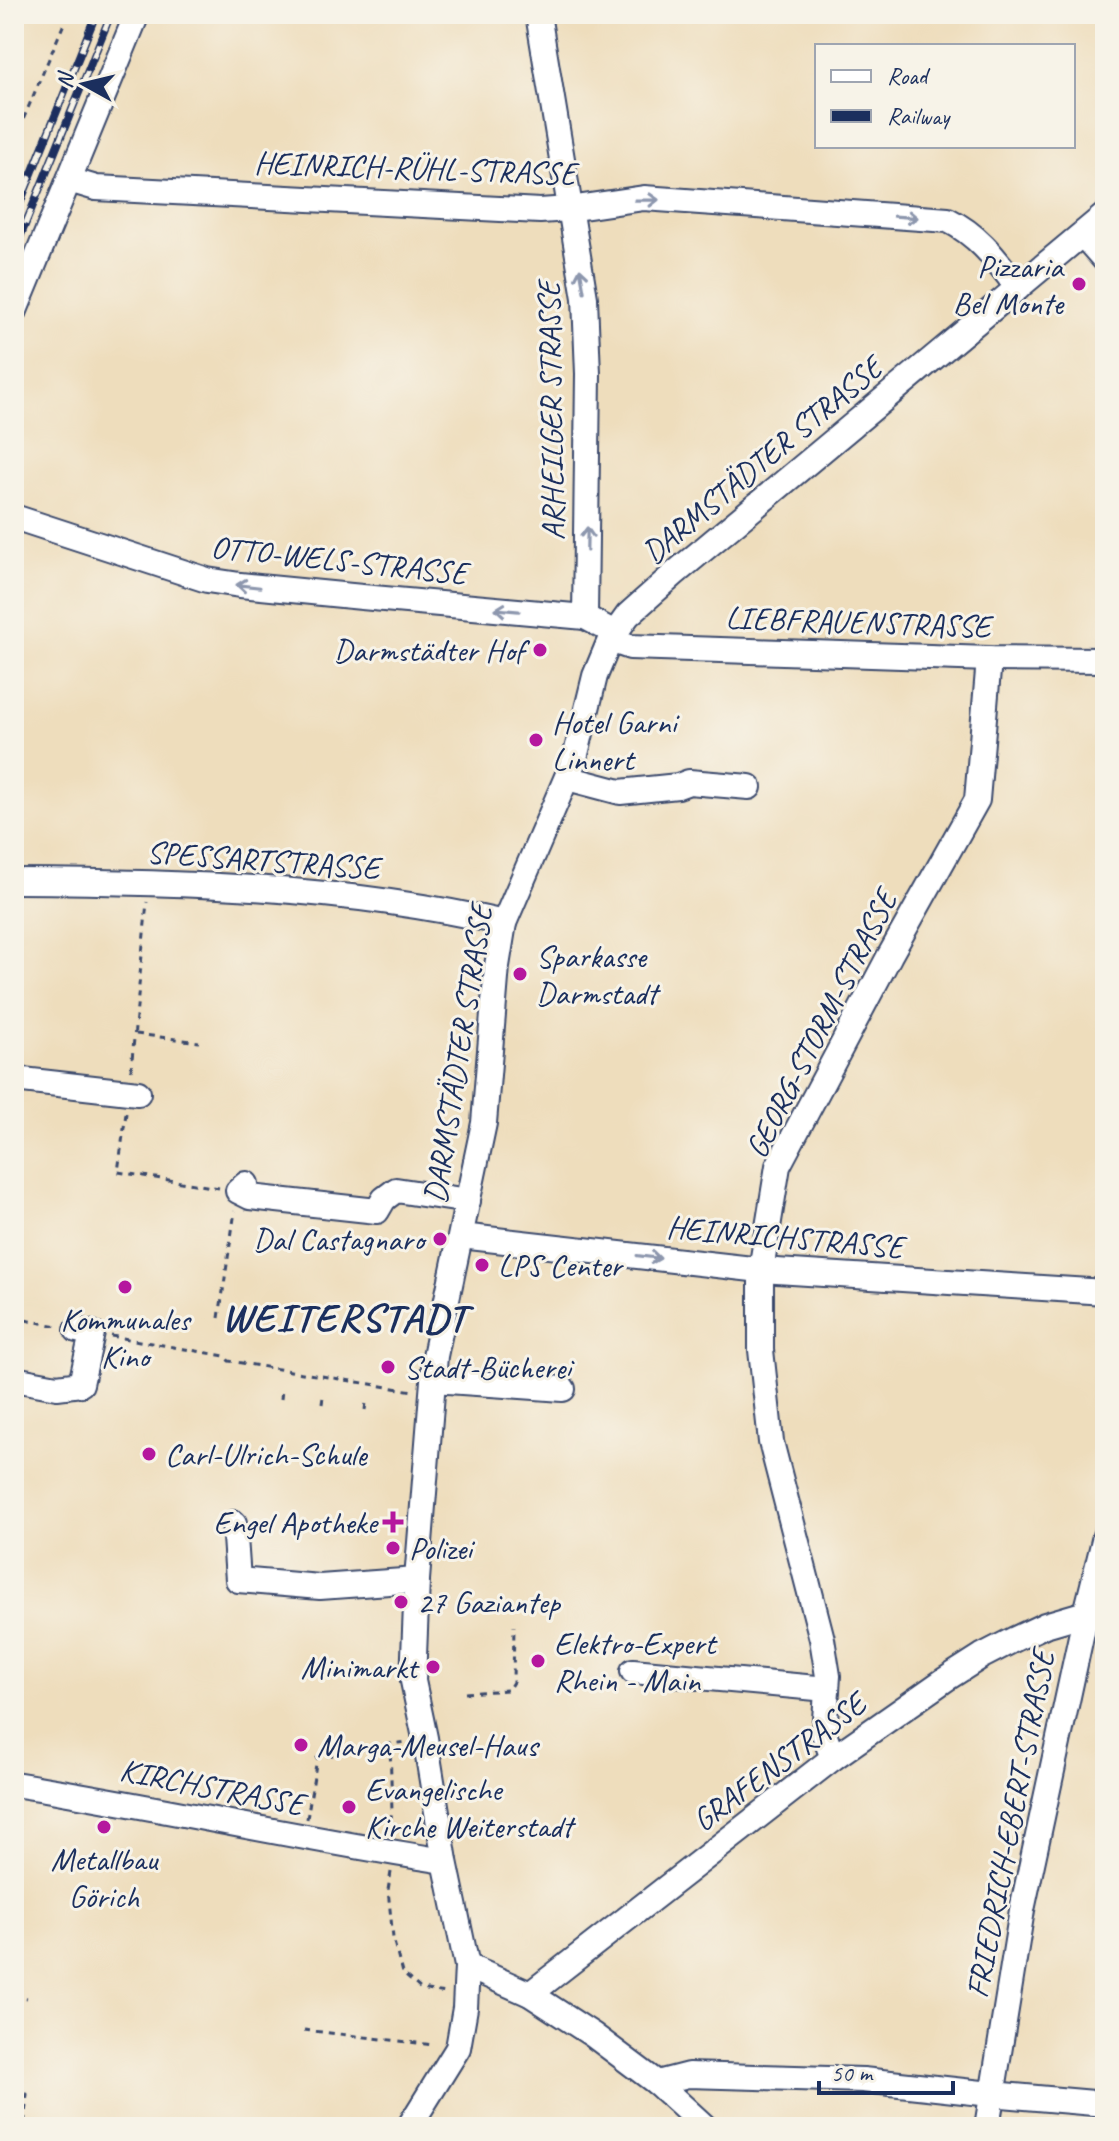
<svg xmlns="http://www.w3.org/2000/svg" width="1119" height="2141" viewBox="0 0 1119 2141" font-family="Caveat,sans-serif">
  <rect width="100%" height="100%" fill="#f7f3e8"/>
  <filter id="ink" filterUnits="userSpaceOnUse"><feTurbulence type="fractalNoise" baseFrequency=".0125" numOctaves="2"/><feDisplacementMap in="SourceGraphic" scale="16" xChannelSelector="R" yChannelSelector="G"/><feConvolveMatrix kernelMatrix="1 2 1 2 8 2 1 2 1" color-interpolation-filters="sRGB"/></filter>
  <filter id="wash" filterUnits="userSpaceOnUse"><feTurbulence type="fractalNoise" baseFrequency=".006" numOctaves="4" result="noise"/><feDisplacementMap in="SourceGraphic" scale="32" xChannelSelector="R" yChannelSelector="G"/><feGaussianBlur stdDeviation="1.8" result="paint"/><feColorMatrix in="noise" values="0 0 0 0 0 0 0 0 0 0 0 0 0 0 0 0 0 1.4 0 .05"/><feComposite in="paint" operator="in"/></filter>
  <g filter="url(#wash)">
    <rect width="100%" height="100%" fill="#eeddbc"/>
  </g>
  <g filter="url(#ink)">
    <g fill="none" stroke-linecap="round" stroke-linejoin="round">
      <defs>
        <g id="minor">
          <polyline points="538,14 585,298 588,374 585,617"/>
          <path d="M 69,180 L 96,188 L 540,211 L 569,209 L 644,198 L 948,220 C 980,236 997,261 1018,288"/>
          <polyline points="1083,235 1105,260"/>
          <polyline points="14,313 137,14"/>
          <polyline points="14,517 207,580 240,585 362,597 585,617 615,633"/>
          <polyline points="610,640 630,647 989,659 1105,660"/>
          <polyline points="567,778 620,792 678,786 689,782 749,787"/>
          <path d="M 14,881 C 178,882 344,886 504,923"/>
          <polyline points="14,1079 138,1093"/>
          <polyline points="246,1184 238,1191 250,1197 377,1211 384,1199 396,1190 468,1201"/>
          <polyline points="461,1236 761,1270 1105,1292"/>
          <polyline points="14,1379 57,1387 81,1384 92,1333 77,1330"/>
          <polyline points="433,1380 563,1389"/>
          <polyline points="234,1523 238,1580 320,1587 417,1580"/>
          <polyline points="633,1671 827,1689"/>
          <polyline points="833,1758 824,1734 828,1676 822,1639 771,1442 761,1350 761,1270 778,1166 890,955 977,800 989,659"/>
          <path d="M 14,1784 C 158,1807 301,1839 445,1861"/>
          <polyline points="467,1966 530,1994 593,2035 657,2083 705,2127"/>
          <polyline points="530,1994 833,1758 946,1679 982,1656 1015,1639 1045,1625 1086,1613"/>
          <polyline points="657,2083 688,2075 863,2080 991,2094 1105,2104"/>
          <polyline points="409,2127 458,2048 465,2008 467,1966 445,1861 425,1738 413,1681 417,1580 435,1356 484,1123 497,966 504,923 575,758 595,676 610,640 628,615 674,574 1105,215"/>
          <polyline points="987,2127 1022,1910 1086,1613 1105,1536"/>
        </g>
      </defs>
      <use href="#minor" stroke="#3b496c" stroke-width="28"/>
      <g stroke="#3b496c" stroke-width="3" stroke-dasharray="6 6" stroke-linecap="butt">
        <polyline points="14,141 68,14"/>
        <polyline points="136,1034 199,1042"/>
        <polyline points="131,1070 147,902"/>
        <polyline points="126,1113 118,1172 219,1188"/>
        <polyline points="14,1318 58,1326"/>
        <polyline points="219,1318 235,1211"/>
        <polyline points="111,1336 225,1356 229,1361 413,1391"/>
        <polyline points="281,1399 282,1390"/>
        <polyline points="322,1404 323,1397"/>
        <polyline points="365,1410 366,1403"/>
        <polyline points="465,1693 508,1690 513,1682 514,1626"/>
        <polyline points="307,1819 317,1758 390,1744"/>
        <polyline points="388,1832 392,1812 390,1744 407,1742"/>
        <polyline points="391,1872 388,1890 393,1938 402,1973 421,1989 446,1993"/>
        <polyline points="14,1996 27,1998"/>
        <polyline points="304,2030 434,2045"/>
        <polyline points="14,2094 27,2094 24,2127"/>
      </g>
      <use href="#minor" stroke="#fff" stroke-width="24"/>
      <defs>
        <g id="rail">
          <polyline points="14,218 96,14"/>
          <polyline points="14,252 111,14"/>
        </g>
      </defs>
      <use href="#rail" stroke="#1b2f5e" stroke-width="8"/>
      <use href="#rail" stroke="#f7f3e8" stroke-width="5" stroke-dasharray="15" stroke-linecap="butt"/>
    </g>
    <defs><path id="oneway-shaft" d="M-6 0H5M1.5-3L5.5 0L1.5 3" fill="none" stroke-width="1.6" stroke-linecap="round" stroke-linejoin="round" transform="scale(2)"/></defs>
    <g stroke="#8d97ae">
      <use href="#oneway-shaft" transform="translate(647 200) rotate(-1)"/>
      <use href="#oneway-shaft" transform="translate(906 217) rotate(4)"/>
      <use href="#oneway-shaft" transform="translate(582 280) rotate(-100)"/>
      <use href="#oneway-shaft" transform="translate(587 539) rotate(-89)"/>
      <use href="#oneway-shaft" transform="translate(248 586) rotate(-174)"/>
      <use href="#oneway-shaft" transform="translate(507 610) rotate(-175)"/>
      <use href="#oneway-shaft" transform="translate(649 1257) rotate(7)"/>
    </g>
  </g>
  <g fill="#b5179e" stroke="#f7f3e8" stroke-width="3">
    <circle cx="1079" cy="284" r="8"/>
    <circle cx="540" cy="650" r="8"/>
    <circle cx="536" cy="740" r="8"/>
    <circle cx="520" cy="974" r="8"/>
    <circle cx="440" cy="1239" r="8"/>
    <circle cx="482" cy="1265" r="8"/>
    <circle cx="125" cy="1287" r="8"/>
    <circle cx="388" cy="1367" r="8"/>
    <circle cx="149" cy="1454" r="8"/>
    <path d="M389 1510h8v8h8v8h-8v8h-8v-8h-8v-8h8z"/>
    <circle cx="393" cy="1548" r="8"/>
    <circle cx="401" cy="1602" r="8"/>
    <circle cx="538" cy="1661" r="8"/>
    <circle cx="433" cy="1667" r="8"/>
    <circle cx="301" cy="1745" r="8"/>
    <circle cx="349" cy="1807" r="8"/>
    <circle cx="104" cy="1827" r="8"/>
  </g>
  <g text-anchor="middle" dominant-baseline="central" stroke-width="6" stroke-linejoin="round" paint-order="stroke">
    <g font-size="32" fill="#1b2f5e" stroke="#f7f3e8">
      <text transform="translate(415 168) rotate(2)">HEINRICH-RÜHL-STRASSE</text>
      <text transform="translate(551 411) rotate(-91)">ARHEILGER STRASSE</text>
      <text transform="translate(762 460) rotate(-40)">DARMSTÄDTER STRASSE</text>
      <text transform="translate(339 560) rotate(6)">OTTO-WELS-STRASSE</text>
      <text transform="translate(858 622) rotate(2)">LIEBFRAUENSTRASSE</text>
      <text transform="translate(263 860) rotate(4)">SPESSARTSTRASSE</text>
      <text transform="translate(821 1024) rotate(-63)">GEORG-STORM-STRASSE</text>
      <text transform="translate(458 1054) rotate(-81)">DARMSTÄDTER STRASSE</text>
      <text transform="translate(785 1237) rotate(5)">HEINRICHSTRASSE</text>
      <text transform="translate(779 1762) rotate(-37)">GRAFENSTRASSE</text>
      <text transform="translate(212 1787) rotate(11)">KIRCHSTRASSE</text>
      <text transform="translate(1010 1824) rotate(-79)">FRIEDRICH-EBERT-STRASSE</text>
    </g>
    <g font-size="32" fill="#1b2f5e" stroke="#f7f3e8" text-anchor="start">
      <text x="1063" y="266" text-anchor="end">Pizzaria<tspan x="1063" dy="37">Bel Monte</tspan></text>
      <text x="524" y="650" text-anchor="end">Darmstädter Hof</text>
      <text x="552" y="722">Hotel Garni<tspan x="552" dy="37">Linnert</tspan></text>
      <text x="536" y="956">Sparkasse<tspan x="536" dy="37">Darmstadt</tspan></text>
      <text x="424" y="1239" text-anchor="end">Dal Castagnaro</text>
      <text x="498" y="1265">LPS Center</text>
      <text x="125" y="1319" text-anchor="middle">Kommunales<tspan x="125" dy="37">Kino</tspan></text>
      <text x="404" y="1367">Stadt-Bücherei</text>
      <text x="165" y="1454">Carl-Ulrich-Schule</text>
      <text x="377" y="1522" text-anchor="end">Engel Apotheke</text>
      <text x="409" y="1548">Polizei</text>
      <text x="417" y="1602">27 Gaziantep</text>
      <text x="554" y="1643">Elektro-Expert<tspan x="554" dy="37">Rhein - Main</tspan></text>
      <text x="417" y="1667" text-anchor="end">Minimarkt</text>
      <text x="317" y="1745">Marga-Meusel-Haus</text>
      <text x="365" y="1789">Evangelische<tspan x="365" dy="37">Kirche Weiterstadt</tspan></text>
      <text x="104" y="1859" text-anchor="middle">Metallbau<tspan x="104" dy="37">Görich</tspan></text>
    </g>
    <g font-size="40" font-weight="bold" letter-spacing="2" fill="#1b2f5e" stroke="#f7f3e8">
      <text x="345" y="1318">WEITERSTADT</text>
    </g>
  </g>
  <rect width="1119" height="2141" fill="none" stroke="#f7f3e8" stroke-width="48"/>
  <rect x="815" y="44" width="260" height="104" fill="#f7f3e8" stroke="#9fa5b1" stroke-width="2"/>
  <rect x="831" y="70" width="40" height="12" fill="#ffffff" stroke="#9fa5b1" stroke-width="2"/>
  <text x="887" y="84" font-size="24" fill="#1b2f5e">Road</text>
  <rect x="831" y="110" width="40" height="12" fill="#1b2f5e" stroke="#9fa5b1" stroke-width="2"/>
  <text x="887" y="124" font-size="24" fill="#1b2f5e">Railway</text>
  <g transform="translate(84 84) rotate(278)" stroke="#f7f3e8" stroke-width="6" paint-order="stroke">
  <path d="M0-6L14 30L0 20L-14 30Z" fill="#1b2f5e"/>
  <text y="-12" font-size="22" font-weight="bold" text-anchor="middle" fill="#1b2f5e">N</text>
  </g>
  <path d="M819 2081v12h134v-12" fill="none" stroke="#1b2f5e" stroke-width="4"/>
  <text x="831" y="2081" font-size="24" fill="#1b2f5e" stroke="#f7f3e8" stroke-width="6" paint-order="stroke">50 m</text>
</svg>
